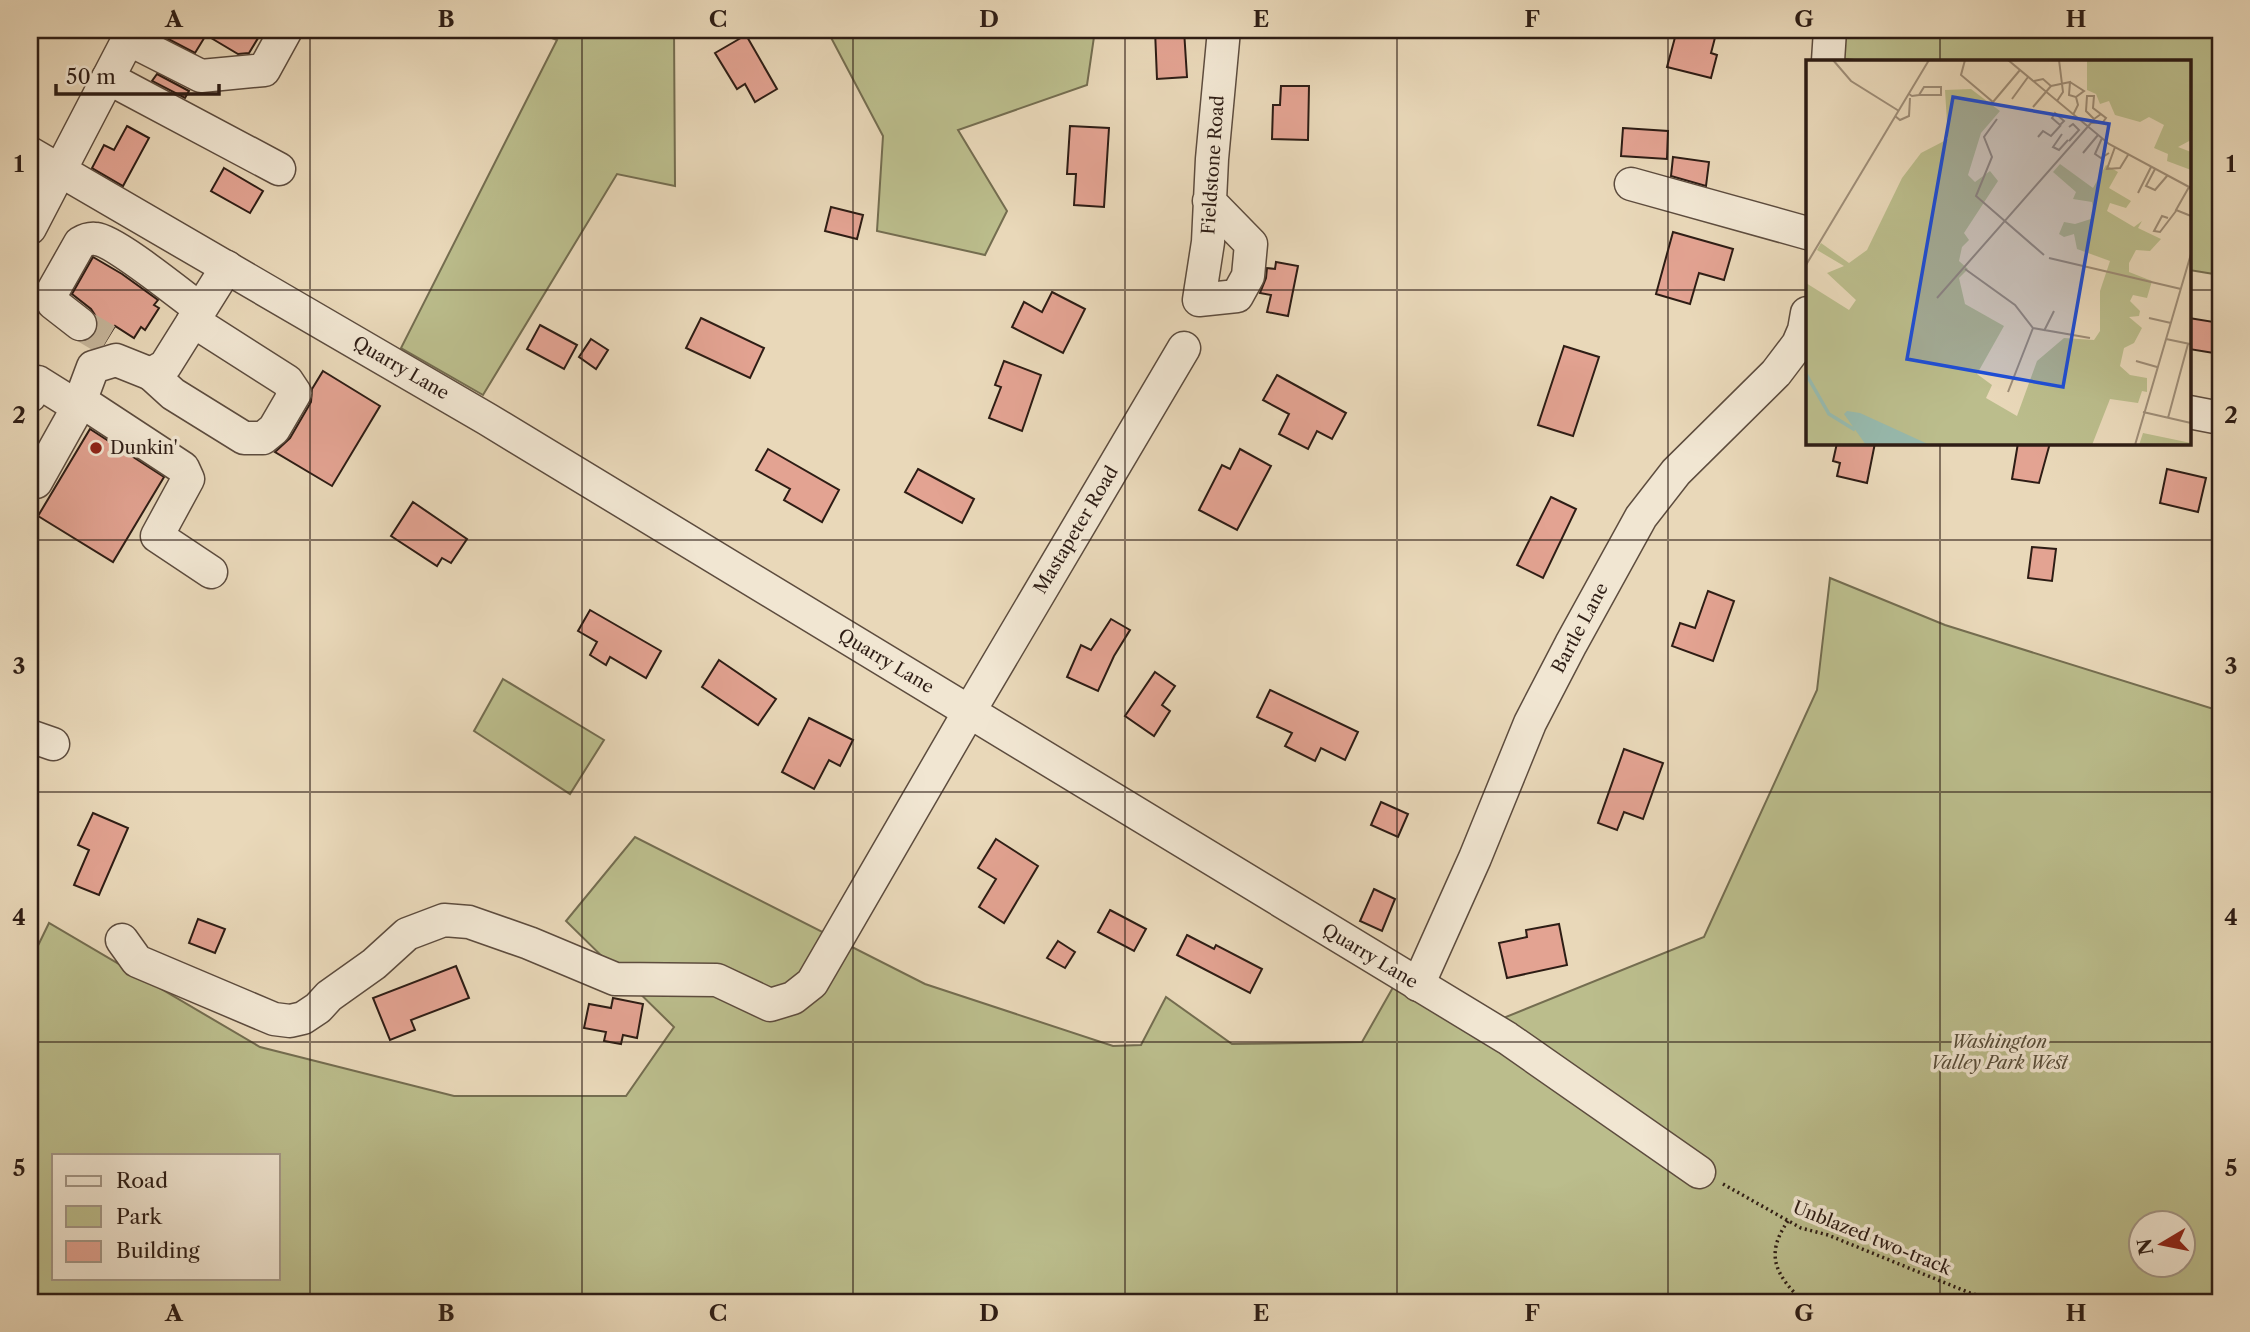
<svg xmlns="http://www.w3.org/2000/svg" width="2250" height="1332" viewBox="0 0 2250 1332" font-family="'Libre Caslon Text',serif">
  <rect width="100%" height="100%" fill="#e9d8b9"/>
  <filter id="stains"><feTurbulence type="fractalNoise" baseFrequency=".00286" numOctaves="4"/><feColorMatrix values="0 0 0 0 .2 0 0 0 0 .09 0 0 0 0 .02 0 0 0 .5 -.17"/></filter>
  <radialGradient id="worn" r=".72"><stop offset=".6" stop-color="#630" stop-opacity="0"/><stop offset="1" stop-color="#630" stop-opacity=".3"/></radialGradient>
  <g fill="#bbbd8c" stroke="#746d50" stroke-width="2" fill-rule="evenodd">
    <polygon points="531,30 674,30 675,186 617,174 483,395 401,348 557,40"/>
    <polygon points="827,30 1095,30 1087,85 958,130 1007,211 985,255 877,231 883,136"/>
    <polygon points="1833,30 2220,30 2220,275 2189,270 2189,61 1863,61 1837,58"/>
    <path d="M 1830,578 L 1945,625 L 2220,711 L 2220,1302 L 30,1302 L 30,962 L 49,923 L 260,1047 L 454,1096 L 626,1096 L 674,1027 L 566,921 L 635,837 L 925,984 L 1113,1046 L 1141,1045 L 1166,997 L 1232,1044 L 1362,1042 L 1408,961 L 1496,1021 L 1704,937 L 1817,690 ZM 54,1155 L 278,1155 L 278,1278 L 54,1278 ZM 2142,1224 L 2184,1224 L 2184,1266 L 2142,1266 Z"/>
    <polygon points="503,679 604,740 570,794 474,731"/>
  </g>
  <g fill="#e3a392" stroke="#2e1d15" stroke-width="2">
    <polygon points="151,30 263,30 249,53 238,54 206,35 195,53"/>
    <polygon points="1155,30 1184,30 1187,77 1157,79"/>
    <polygon points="1677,30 1717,30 1711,53 1717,55 1711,78 1667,67"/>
    <polygon points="746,35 777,89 755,102 745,84 737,89 715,53"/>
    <polygon points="157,74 189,91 185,98 152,81"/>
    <polygon points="1281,86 1309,86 1308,140 1272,139 1273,105 1280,105"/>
    <polygon points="127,126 149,138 123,186 92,168 104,145 114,150"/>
    <polygon points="1070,126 1109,128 1104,207 1074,205 1076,174 1067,174"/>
    <polygon points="1623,128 1668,131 1667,159 1621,156"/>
    <polygon points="1673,157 1709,162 1706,186 1671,176"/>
    <polygon points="224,168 263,191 250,213 211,191"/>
    <polygon points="831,207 863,215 857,239 825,231"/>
    <polygon points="1673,232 1733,249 1724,280 1699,273 1690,304 1656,294"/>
    <polygon points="93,257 122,274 158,300 154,305 159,308 145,330 141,327 134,338 115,326 104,344 95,347 86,341 95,335 98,326 97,318 91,309 72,294"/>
    <polygon points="1276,262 1298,266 1288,316 1267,312 1271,295 1260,293 1266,278 1267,268 1275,269"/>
    <polygon points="1052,292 1085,309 1063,353 1012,327 1024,302 1042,312"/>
    <polygon points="701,318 764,348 750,378 686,348"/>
    <polygon points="2189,318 2220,323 2220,354 2189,349"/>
    <polygon points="540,325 577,345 564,369 527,349"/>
    <polygon points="591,339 608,350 596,369 579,357"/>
    <polygon points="1564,346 1599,357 1573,436 1538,425"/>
    <polygon points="1004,361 1041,375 1022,431 989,418 1001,387 995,385"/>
    <polygon points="323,371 380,406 332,486 275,452 290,438 311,402 312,389"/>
    <polygon points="1277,375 1346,413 1332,439 1317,431 1308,449 1279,434 1289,414 1263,400"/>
    <polygon points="90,429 164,477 113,562 38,516"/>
    <polygon points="1837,443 1875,443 1867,483 1837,476 1840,463 1833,461"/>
    <polygon points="2018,443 2050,443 2039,483 2012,479"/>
    <polygon points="768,449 839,490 822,522 784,500 790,489 756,470"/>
    <polygon points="1240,449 1271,466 1237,530 1199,510 1222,465 1230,469"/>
    <polygon points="918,469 974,499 962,523 905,492"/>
    <polygon points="2167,469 2206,478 2198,512 2160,503"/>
    <polygon points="1551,497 1576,509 1543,578 1517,565"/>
    <polygon points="413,502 467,539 451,563 442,558 437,566 391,536"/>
    <polygon points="2032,547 2056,549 2052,581 2028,578"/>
    <polygon points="1708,591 1734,601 1713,661 1672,646 1680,623 1695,628"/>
    <polygon points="590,610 661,651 646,678 610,657 606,665 590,655 597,642 578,631"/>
    <polygon points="1111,619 1130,630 1114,656 1098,691 1067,677 1081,645 1091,650"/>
    <polygon points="719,660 776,699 758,725 702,687"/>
    <polygon points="1155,672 1175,686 1162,705 1170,711 1154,736 1125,716"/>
    <polygon points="1270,690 1358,732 1345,760 1321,748 1315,761 1285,746 1292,733 1257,717"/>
    <polygon points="809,718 853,740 840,766 829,760 814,789 782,772"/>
    <polygon points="1624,749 1663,763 1643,819 1624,812 1617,830 1598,823"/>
    <polygon points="1381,802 1408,814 1398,837 1371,825"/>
    <polygon points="93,813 128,828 99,895 74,885 89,850 78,845"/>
    <polygon points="996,839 1038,866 1004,923 979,907 996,879 978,868"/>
    <polygon points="1374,889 1395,899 1382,931 1360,921"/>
    <polygon points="1110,910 1146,929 1134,951 1098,932"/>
    <polygon points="198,919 225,929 215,953 189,943"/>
    <polygon points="1559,924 1567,965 1507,978 1499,943 1527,937 1526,930"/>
    <polygon points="1187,935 1214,949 1216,945 1262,969 1250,993 1177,955"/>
    <polygon points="1058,941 1075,952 1065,968 1047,958"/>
    <polygon points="456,966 469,998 411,1020 415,1030 390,1040 373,998"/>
    <polygon points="613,998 643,1004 637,1038 623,1035 621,1044 604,1041 606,1032 584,1028 589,1004 611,1008"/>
  </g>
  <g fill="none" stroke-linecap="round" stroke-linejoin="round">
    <polyline stroke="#c4b398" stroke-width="32" stroke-dasharray="32 16" stroke-linecap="butt" points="80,324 107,340"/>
    <defs>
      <g id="minor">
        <polyline points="128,39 201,76 264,70 286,30"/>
        <polyline points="1828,61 1830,30"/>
        <polyline points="108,78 279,169"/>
        <polyline points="30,153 487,419 1507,1038 1699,1172"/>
        <polyline points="1631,184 1807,233"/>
        <polyline points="1209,201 1251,244 1248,276 1237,296 1199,300 1208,242 1212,159 1224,30"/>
        <polyline points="30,228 133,30"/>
        <path d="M 80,324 L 53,303 L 50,296 L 80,243 C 85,240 89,238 96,239 C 115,241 181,295 200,309"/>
        <polyline points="151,374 173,394 244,438 263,438 274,429 295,393 287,381 193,321"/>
        <polyline points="30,396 38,382 78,407 36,482 30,479"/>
        <polyline points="81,401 183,468 188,479 157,536 211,572"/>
        <polyline points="78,407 93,367 116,360 151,374 165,366 227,267"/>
        <polyline points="2189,412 2220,418"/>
        <polyline points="30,736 53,744"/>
        <polyline points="122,940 137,961 274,1019 290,1021 303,1018 318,1008 329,996 374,964 407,934 444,920 469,922 529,943 615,979 717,980 770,1005 793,998 812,983 969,712 1184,348"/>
        <polyline points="1418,985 1475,858 1530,723 1571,644 1641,517 1676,472 1776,373 1798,344 1804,330 1807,313"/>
      </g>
    </defs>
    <use href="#minor" stroke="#5d4c3e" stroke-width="35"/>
    <g stroke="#2e1d15" stroke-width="3.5" stroke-dasharray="2 3.5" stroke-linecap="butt">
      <polyline points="1723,1184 1801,1228 1828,1235 1970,1293 2000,1302"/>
      <path d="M 1788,1221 C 1764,1255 1776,1276 1804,1302"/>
    </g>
    <use href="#minor" stroke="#f1e6d2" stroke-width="32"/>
  </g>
  <path fill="none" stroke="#2e1d15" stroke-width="2" stroke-opacity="0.55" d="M 310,30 L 310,1302M 582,30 L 582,1302M 853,30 L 853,1302M 1125,30 L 1125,1302M 1397,30 L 1397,1302M 1668,30 L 1668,1302M 1940,30 L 1940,61M 30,290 L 1807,290M 2189,290 L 2220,290M 1940,443 L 1940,1302M 30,540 L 2220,540M 30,792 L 2220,792M 30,1042 L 2220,1042"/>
  <circle fill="#8f2418" stroke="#f1e6d2" stroke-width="2.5" cx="96" cy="448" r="7"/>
  <g text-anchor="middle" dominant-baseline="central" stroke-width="7" stroke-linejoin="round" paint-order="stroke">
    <g font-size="18" fill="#2e1d15" stroke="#f1e6d2">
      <text transform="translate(1213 165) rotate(-86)">Fieldstone Road</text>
      <text transform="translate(401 368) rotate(30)">Quarry Lane</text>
      <text transform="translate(1076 530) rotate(-59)">Mastapeter Road</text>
      <text transform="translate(1580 628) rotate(-62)">Bartle Lane</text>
      <text transform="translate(886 661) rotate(31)">Quarry Lane</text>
      <text transform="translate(1370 956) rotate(31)">Quarry Lane</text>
      <text transform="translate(1872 1238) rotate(22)">Unblazed two-track</text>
    </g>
    <g font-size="18" fill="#2e1d15" stroke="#f1e6d2" text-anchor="start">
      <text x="110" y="448">Dunkin'</text>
    </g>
    <g font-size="18" font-style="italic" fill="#584d39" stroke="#f1e6d2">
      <text x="1999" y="1042">Washington<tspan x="1999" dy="21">Valley Park West</tspan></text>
    </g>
  </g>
  <g transform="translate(1806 60)">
    <rect width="385" height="385" fill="#e9d8b9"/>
    <path d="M 281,0 L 385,0 L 385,80 L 372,87 L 385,92 L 385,110 L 361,101 L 362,94 L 348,88 L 358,65 L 343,57 L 334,62 L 309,55 L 303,41 L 294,44 L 290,34 L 281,30 ZM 165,29 L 194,51 L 175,73 L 162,115 L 169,122 L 184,111 L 192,121 L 158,173 L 163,180 L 156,187 L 153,201 L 162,209 L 153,218 L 159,244 L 198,266 L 171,314 L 186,325 L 180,338 L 211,356 L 231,301 L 258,278 L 288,280 L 294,271 L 294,231 L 304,201 L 271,189 L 268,174 L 258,177 L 253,174 L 258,162 L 269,164 L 288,158 L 286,142 L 267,139 L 270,132 L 247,112 L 254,104 L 287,128 L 300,105 L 312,112 L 303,128 L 325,141 L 320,148 L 304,143 L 301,151 L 328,167 L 336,161 L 332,168 L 355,179 L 344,191 L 330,190 L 323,203 L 323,212 L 346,221 L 341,238 L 327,235 L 324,241 L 334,251 L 333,256 L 323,257 L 336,268 L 328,283 L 318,288 L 314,306 L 324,315 L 341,318 L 341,332 L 336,331 L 332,343 L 304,339 L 286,385 L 0,385 L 0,223 L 43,250 L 50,240 L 21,213 L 38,206 L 11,190 L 15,183 L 43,203 L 61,190 L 96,118 L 115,93 L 142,79 L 139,30 ZM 337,373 L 385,383 L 385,385 L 333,385 Z" fill="#bbbd8c"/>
    <path d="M 41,351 L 54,353 L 124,385 L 60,385 L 38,354 Z" fill="#97baae"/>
    <path fill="none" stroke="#97baae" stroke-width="3.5" d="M 0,314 L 23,354 L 49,370"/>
    <path fill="none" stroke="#9e8d77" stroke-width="2" d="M 27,0 L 45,21 L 93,51M 159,0 L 155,15 L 187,42 L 214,10M 202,0 L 303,84 L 385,128M 264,22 L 278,31 L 270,37M 245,26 L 264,22 L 263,35 L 270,37 L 272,45 L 267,55M 103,34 L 106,36 L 113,35 L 135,35 L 135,27 L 118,27 L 113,35M 206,39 L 222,17M 251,41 L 257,32 L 253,0M 227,47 L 245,26 L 237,19 L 228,21M 249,53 L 258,61 L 254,65 L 246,58 ZM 89,56 L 94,60 L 103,56 L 104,38M 191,59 L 178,77 L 186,97 L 170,136 L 238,195M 256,74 L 247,87 L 253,90 L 262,80M 232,77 L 237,71 L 245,76 L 255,65M 296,78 L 289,94 L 295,98 L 303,93M 263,81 L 273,70 L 267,64 L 263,67M 309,87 L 301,109 L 314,108 L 322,95M 277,93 L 292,75M 349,109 L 340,126 L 349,130 L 361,116M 383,127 L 370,150 L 385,156M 332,133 L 345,107M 362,158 L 356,156 L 348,171 L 354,172 L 370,151M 243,198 L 375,229M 0,205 L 123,0M 159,209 L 209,245 L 227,268 L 284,278M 131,238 L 285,63 L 297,62 L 300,58 L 287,48 L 288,36 L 281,36 L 280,51 L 288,59 L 295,54M 343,258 L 365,263M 238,271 L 248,251M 360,279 L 384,284M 330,301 L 351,307M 202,332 L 227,268M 337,352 L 385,363M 362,358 L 382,284M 329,385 L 385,194"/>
    <path fill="#1d4ed8" fill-opacity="0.15" stroke="#1d4ed8" stroke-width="3.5" d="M 147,37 L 303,64 L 257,327 L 101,299 Z"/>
    <rect width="385" height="385" fill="none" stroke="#2e1d15" stroke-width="3.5"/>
  </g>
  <rect width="2250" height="1332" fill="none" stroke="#e9d8b9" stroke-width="77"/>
  <rect x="52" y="1154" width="228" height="126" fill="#f1e6d2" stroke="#a39686" stroke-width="2"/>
  <rect x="66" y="1176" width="35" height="10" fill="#f1e6d2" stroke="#a39686" stroke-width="2"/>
  <text x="116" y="1188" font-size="21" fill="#2e1d15">Road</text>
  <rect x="66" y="1206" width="35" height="21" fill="#bbbd8c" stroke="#a39686" stroke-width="2"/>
  <text x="116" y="1224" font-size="21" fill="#2e1d15">Park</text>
  <rect x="66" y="1241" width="35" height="21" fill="#e3a392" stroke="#a39686" stroke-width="2"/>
  <text x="116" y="1258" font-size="21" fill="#2e1d15">Building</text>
  <g transform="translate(2162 1244) rotate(260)"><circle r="33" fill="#f1e6d2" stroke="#a39686" stroke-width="2"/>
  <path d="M0-5L12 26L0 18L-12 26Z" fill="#8f2418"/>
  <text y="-10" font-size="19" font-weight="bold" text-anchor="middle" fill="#2e1d15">N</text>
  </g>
  <path d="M56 84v10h163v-10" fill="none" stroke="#2e1d15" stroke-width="3.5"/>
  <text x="66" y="84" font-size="21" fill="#2e1d15" stroke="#f1e6d2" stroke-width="5" paint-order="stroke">50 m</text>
  <rect x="38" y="38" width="2174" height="1256" fill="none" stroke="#2e1d15" stroke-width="2.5"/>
  <g font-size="23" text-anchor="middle" font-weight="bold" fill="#2e1d15">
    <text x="174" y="27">A</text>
    <text x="446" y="27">B</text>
    <text x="718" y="27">C</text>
    <text x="989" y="27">D</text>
    <text x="1261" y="27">E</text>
    <text x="1532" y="27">F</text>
    <text x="1804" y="27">G</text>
    <text x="2076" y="27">H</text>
    <text x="19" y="172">1</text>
    <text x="2231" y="172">1</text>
    <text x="19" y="423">2</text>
    <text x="2231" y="423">2</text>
    <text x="19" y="674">3</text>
    <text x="2231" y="674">3</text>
    <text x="19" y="925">4</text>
    <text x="2231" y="925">4</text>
    <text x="19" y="1176">5</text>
    <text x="2231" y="1176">5</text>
    <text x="174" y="1321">A</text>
    <text x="446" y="1321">B</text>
    <text x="718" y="1321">C</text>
    <text x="989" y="1321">D</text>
    <text x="1261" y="1321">E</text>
    <text x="1532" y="1321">F</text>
    <text x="1804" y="1321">G</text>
    <text x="2076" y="1321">H</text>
  </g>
  <rect width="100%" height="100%" filter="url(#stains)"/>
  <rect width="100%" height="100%" fill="url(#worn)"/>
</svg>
